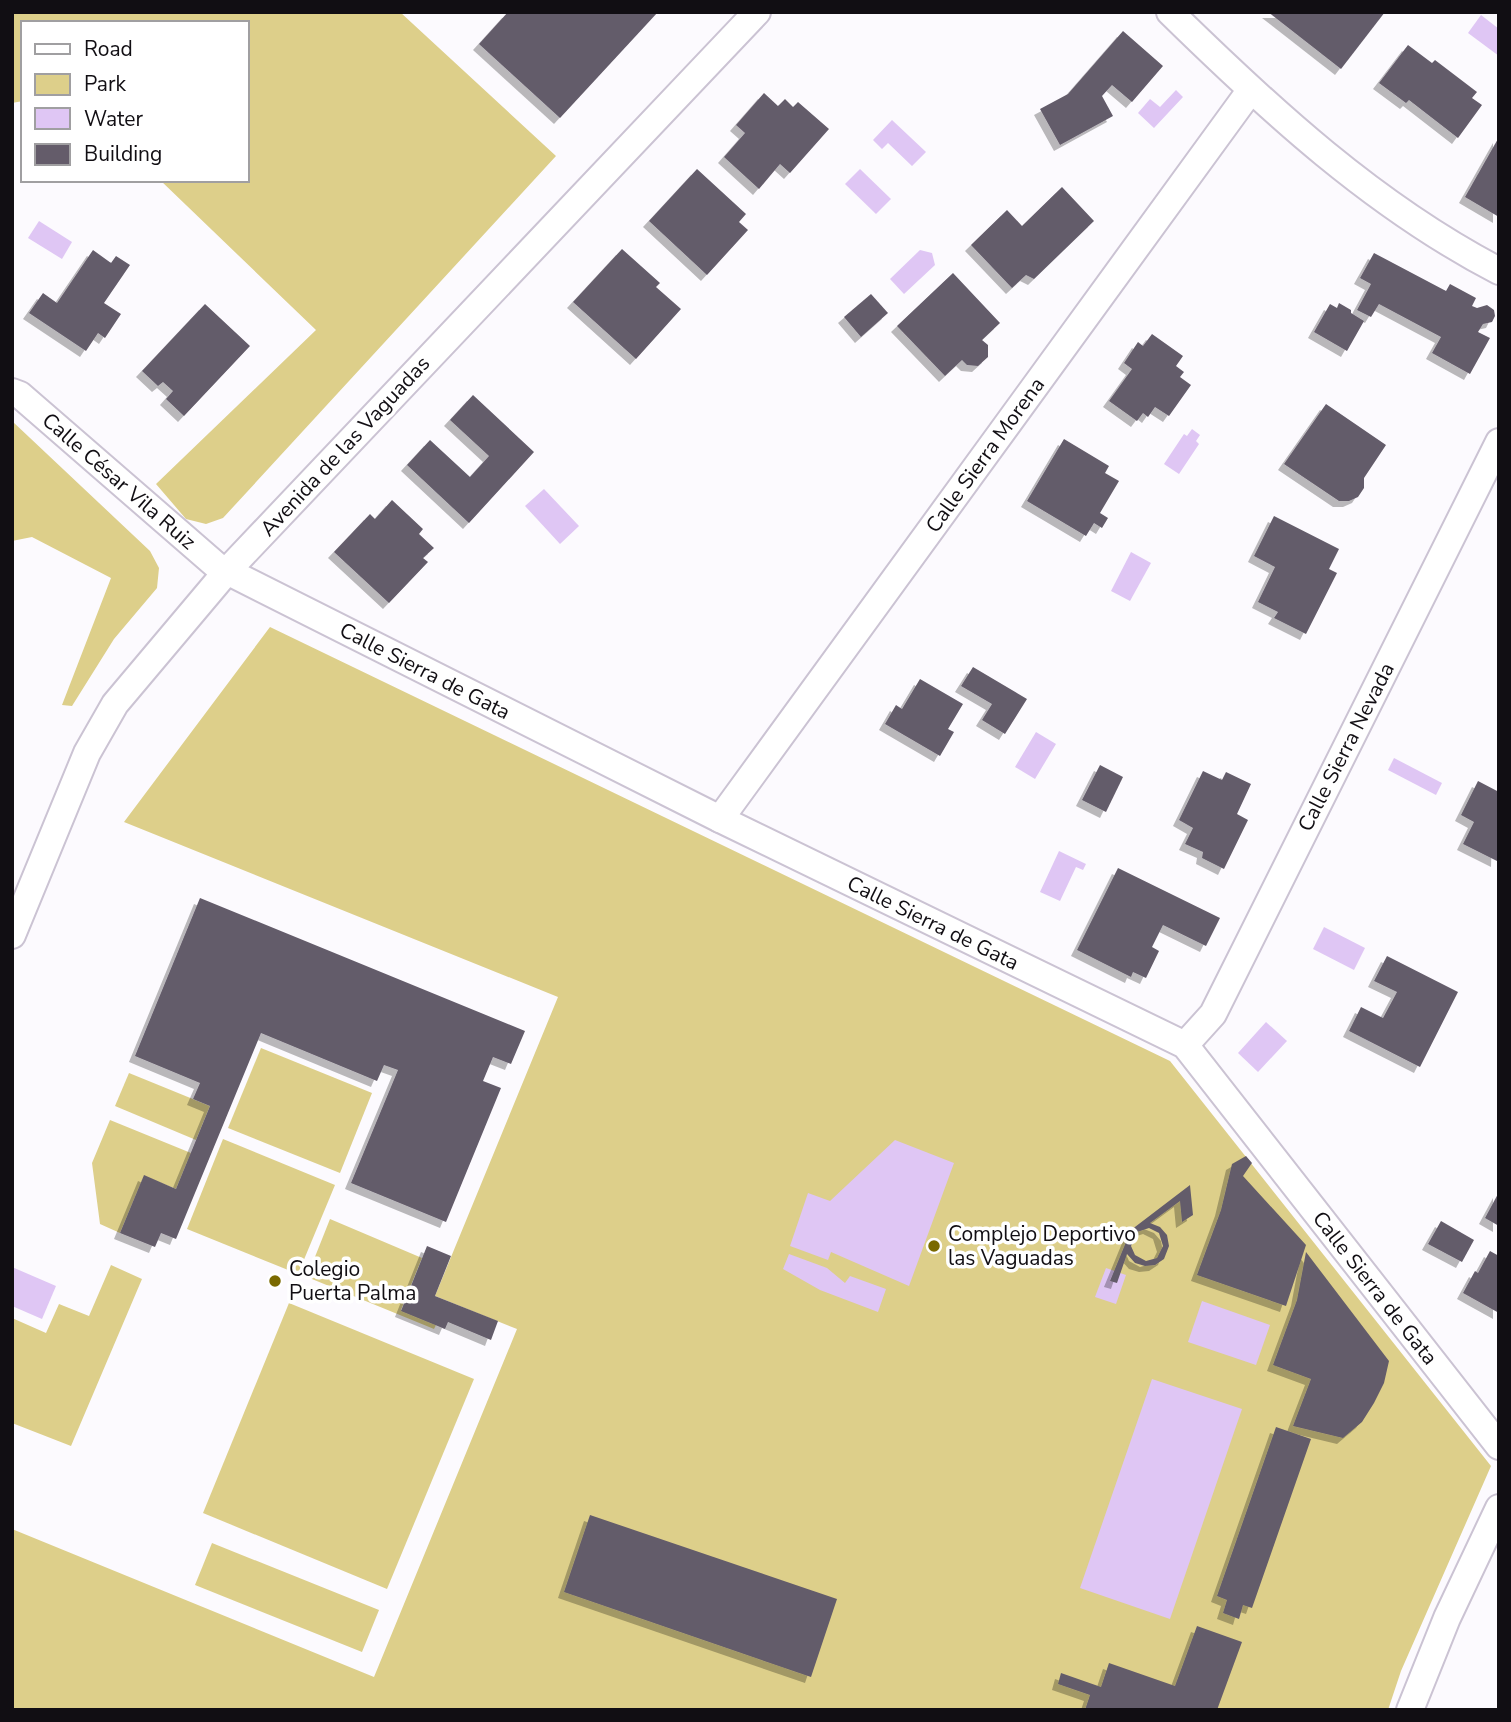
<svg xmlns="http://www.w3.org/2000/svg" width="1511" height="1722" viewBox="0 0 1511 1722" font-family="'Nunito Sans',sans-serif">
  <defs>
    <filter id="shadow"><feDropShadow dx="-6" dy="6" stdDeviation="0" flood-color="#0004"/></filter>
  </defs>
  <rect width="100%" height="100%" fill="#fcfafe"/>
  <g fill="#ddcf8a">
    <polygon points="12,12 400,12 556,156 223,518 206,524 186,519 156,484 316,330 160,180 247,180 247,23 23,23 23,101 12,103"/>
    <polygon points="12,421 150,551 159,568 157,588 114,639 72,706 62,705 111,578 32,537 12,541"/>
    <polygon points="270,627 1170,1061 1491,1466 1401,1671 1388,1710 12,1710 12,1529 374,1677 517,1329 435,1296 558,997 124,822"/>
    <polygon points="261,1048 372,1093 340,1173 228,1128"/>
    <polygon points="129,1073 210,1106 196,1140 115,1106"/>
    <polygon points="110,1120 191,1153 176,1189 144,1176 120,1233 100,1224 92,1163"/>
    <polygon points="223,1139 335,1185 298,1274 187,1229"/>
    <polygon points="330,1219 422,1258 401,1310 436,1325 434,1329 307,1277"/>
    <polygon points="111,1265 142,1279 71,1446 12,1423 12,1318 46,1333 59,1304 89,1316"/>
    <polygon points="289,1303 474,1379 387,1589 203,1513"/>
    <polygon points="212,1543 379,1610 362,1652 195,1585"/>
  </g>
  <g fill="#dfc6f4">
    <polygon points="1481,15 1499,29 1499,56 1468,33"/>
    <polygon points="1176,90 1183,97 1154,128 1138,113 1150,99 1160,107"/>
    <polygon points="892,120 926,152 912,166 888,143 882,149 873,140"/>
    <polygon points="860,169 891,199 876,214 845,184"/>
    <polygon points="39,221 72,242 62,259 28,238"/>
    <polygon points="920,250 932,253 935,265 904,294 890,279"/>
    <polygon points="1192,429 1200,435 1196,441 1199,444 1179,474 1164,464 1184,434 1187,436"/>
    <polygon points="544,489 579,526 560,544 525,506"/>
    <polygon points="1131,552 1151,563 1130,601 1111,591"/>
    <polygon points="1036,732 1056,744 1035,779 1015,767"/>
    <polygon points="1394,758 1442,783 1436,795 1388,770"/>
    <polygon points="1059,851 1086,864 1083,870 1076,867 1060,901 1040,892"/>
    <polygon points="1324,927 1365,948 1354,970 1313,949"/>
    <polygon points="1266,1022 1287,1041 1258,1072 1238,1053"/>
    <polygon points="895,1140 954,1163 909,1286 831,1252 828,1260 790,1246 808,1193 830,1201"/>
    <polygon points="789,1254 827,1268 845,1283 850,1276 886,1289 878,1312 820,1290 783,1269"/>
    <polygon points="12,1267 56,1286 42,1319 12,1306"/>
    <polygon points="1106,1268 1126,1275 1116,1304 1095,1297"/>
    <polygon points="1202,1301 1270,1325 1256,1365 1188,1342"/>
    <polygon points="1152,1379 1242,1409 1170,1619 1080,1588"/>
  </g>
  <g fill="#645c6a" fill-rule="evenodd" filter="url(#shadow)">
    <polygon points="508,12 658,12 560,118 479,44"/>
    <polygon points="1268,12 1385,12 1341,69"/>
    <polygon points="1123,31 1163,66 1132,102 1112,85 1102,96 1113,116 1060,145 1040,109 1068,94"/>
    <polygon points="1408,45 1432,63 1435,60 1477,92 1472,98 1482,105 1458,138 1409,100 1406,103 1379,83"/>
    <polygon points="764,93 778,106 785,99 793,107 798,102 829,129 790,173 780,164 759,189 724,157 745,133 736,125"/>
    <polygon points="1499,137 1499,217 1465,197"/>
    <polygon points="697,169 746,214 739,222 748,230 707,275 649,221"/>
    <polygon points="1062,187 1094,221 1034,279 1026,275 1012,288 971,245 1007,210 1022,226"/>
    <polygon points="622,249 660,283 656,287 681,309 636,359 573,302"/>
    <polygon points="93,250 111,263 116,256 130,265 104,303 121,314 105,338 98,333 86,351 29,313 43,293 57,303"/>
    <polygon points="1374,253 1446,291 1450,284 1476,298 1472,306 1477,308 1487,305 1494,310 1495,316 1492,322 1483,324 1478,332 1490,338 1470,374 1432,353 1441,337 1379,304 1371,317 1357,310 1371,284 1360,278"/>
    <polygon points="953,273 1000,323 982,340 988,345 988,357 978,366 967,365 962,360 945,376 897,326"/>
    <polygon points="871,294 888,313 861,337 844,317"/>
    <polygon points="1339,303 1351,310 1351,313 1364,321 1347,351 1314,332 1330,304 1337,308"/>
    <polygon points="205,304 250,346 184,416 166,399 173,391 163,382 158,386 142,371"/>
    <polygon points="1152,334 1183,356 1176,366 1184,372 1180,377 1191,385 1169,416 1155,407 1148,417 1143,413 1137,421 1109,401 1132,369 1124,363 1138,342 1143,346"/>
    <polygon points="473,395 534,452 469,523 407,465 430,440 470,477 489,456 450,420"/>
    <polygon points="1326,404 1386,445 1364,478 1364,488 1358,497 1349,501 1339,501 1284,464"/>
    <polygon points="1064,439 1109,466 1105,473 1119,481 1100,513 1108,518 1102,528 1094,523 1086,536 1027,501"/>
    <polygon points="392,500 423,529 419,534 434,548 423,558 428,562 389,603 334,552 370,514 375,519"/>
    <polygon points="1274,516 1339,549 1329,569 1337,573 1306,634 1274,618 1278,612 1258,602 1275,567 1254,556"/>
    <polygon points="973,667 1027,699 1005,734 982,720 992,704 961,686"/>
    <polygon points="920,679 963,704 948,729 954,732 940,756 885,724 896,705 902,709"/>
    <polygon points="1100,765 1123,777 1106,812 1082,800"/>
    <polygon points="1203,771 1222,780 1226,772 1251,784 1237,814 1248,820 1224,869 1202,858 1203,852 1185,844 1193,828 1179,820"/>
    <polygon points="1478,781 1499,792 1497,861 1463,844 1474,822 1461,815"/>
    <polygon points="1118,868 1220,918 1206,946 1163,925 1152,947 1159,951 1146,978 1133,972 1131,977 1077,950"/>
    <polygon points="200,898 525,1031 511,1064 493,1057 483,1081 501,1088 446,1222 351,1183 398,1070 384,1065 377,1081 261,1033 176,1239 161,1233 155,1247 120,1233 144,1175 176,1189 210,1106 193,1099 200,1083 135,1056"/>
    <polygon points="1387,956 1458,992 1420,1067 1349,1031 1361,1007 1383,1018 1397,992 1374,981"/>
    <polygon points="1246,1156 1252,1163 1243,1176 1306,1245 1286,1306 1197,1275 1221,1210 1232,1164"/>
    <path d="M 1190,1185 L 1193,1215 L 1182,1222 L 1180,1201 L 1150,1223 L 1160,1227 L 1167,1235 L 1169,1246 L 1164,1259 L 1155,1265 L 1145,1266 L 1135,1263 L 1127,1254 L 1117,1283 L 1110,1281 L 1131,1230 ZM 1149,1228 L 1159,1233 L 1163,1246 L 1157,1258 L 1146,1261 L 1135,1255 L 1131,1246 L 1137,1232 Z"/>
    <polygon points="1499,1192 1499,1226 1485,1218"/>
    <polygon points="1441,1221 1474,1240 1462,1262 1428,1244"/>
    <polygon points="427,1246 451,1256 435,1296 498,1321 491,1340 448,1322 445,1329 401,1311"/>
    <polygon points="1490,1251 1499,1256 1499,1313 1463,1293 1475,1271 1478,1273"/>
    <polygon points="1306,1252 1389,1361 1384,1383 1374,1403 1362,1422 1343,1438 1293,1426 1311,1379 1273,1365 1297,1300"/>
    <polygon points="1276,1427 1311,1439 1252,1608 1243,1605 1239,1619 1223,1613 1227,1600 1217,1596"/>
    <polygon points="590,1515 837,1599 811,1677 564,1592"/>
    <polygon points="1197,1626 1242,1642 1217,1710 1085,1710 1090,1695 1058,1684 1061,1673 1101,1687 1109,1663 1175,1686"/>
  </g>
  <g fill="none" stroke-linecap="round" stroke-linejoin="round">
    <defs>
      <g id="street">
        <path d="M 1170,12 C 1270,110 1374,206 1499,271"/>
        <polyline points="12,392 20,395 217,566 720,819 1185,1045 1499,1446"/>
        <polyline points="720,819 1250,91"/>
        <polyline points="12,935 87,753 115,704 227,571 757,12"/>
        <polyline points="1185,1045 1213,1014 1499,442"/>
        <polyline points="1410,1710 1447,1618 1499,1508"/>
      </g>
    </defs>
    <use href="#street" stroke="#cbc3d3" stroke-width="30"/>
    <use href="#street" stroke="#fff" stroke-width="26"/>
  </g>
  <g fill="#7a6900" stroke="#fff" stroke-width="2.5">
    <circle cx="934" cy="1246" r="7"/>
    <circle cx="275" cy="1281" r="7"/>
  </g>
  <g text-anchor="middle" dominant-baseline="central" stroke-width="7" stroke-linejoin="round" paint-order="stroke">
    <g font-size="21" fill="#110e13" stroke="#fff">
      <text transform="translate(345 446) rotate(-47)">Avenida de las Vaguadas</text>
      <text transform="translate(985 455) rotate(-54)">Calle Sierra Morena</text>
      <text transform="translate(119 481) rotate(41)">Calle César Vila Ruiz</text>
      <text transform="translate(425 671) rotate(27)">Calle Sierra de Gata</text>
      <text transform="translate(1346 747) rotate(-63)">Calle Sierra Nevada</text>
      <text transform="translate(933 923) rotate(26)">Calle Sierra de Gata</text>
      <text transform="translate(1375 1288) rotate(52)">Calle Sierra de Gata</text>
    </g>
    <g font-size="21" fill="#110e13" stroke="#fff" text-anchor="start">
      <text x="948" y="1234">Complejo Deportivo<tspan x="948" dy="24">las Vaguadas</tspan></text>
      <text x="289" y="1269">Colegio<tspan x="289" dy="24">Puerta Palma</tspan></text>
    </g>
  </g>
  <rect width="1511" height="1722" fill="none" stroke="#110e13" stroke-width="28"/>
  <rect x="21" y="21" width="228" height="161" fill="#ffffff" stroke="#a09fa1" stroke-width="2"/>
  <rect x="35" y="44" width="35" height="10" fill="#ffffff" stroke="#a09fa1" stroke-width="2"/>
  <text x="84" y="56" font-size="21" fill="#110e13">Road</text>
  <rect x="35" y="74" width="35" height="21" fill="#ddcf8a" stroke="#a09fa1" stroke-width="2"/>
  <text x="84" y="91" font-size="21" fill="#110e13">Park</text>
  <rect x="35" y="108" width="35" height="21" fill="#dfc6f4" stroke="#a09fa1" stroke-width="2"/>
  <text x="84" y="126" font-size="21" fill="#110e13">Water</text>
  <rect x="35" y="144" width="35" height="21" fill="#645c6a" stroke="#a09fa1" stroke-width="2"/>
  <text x="84" y="161" font-size="21" fill="#110e13">Building</text>
</svg>
